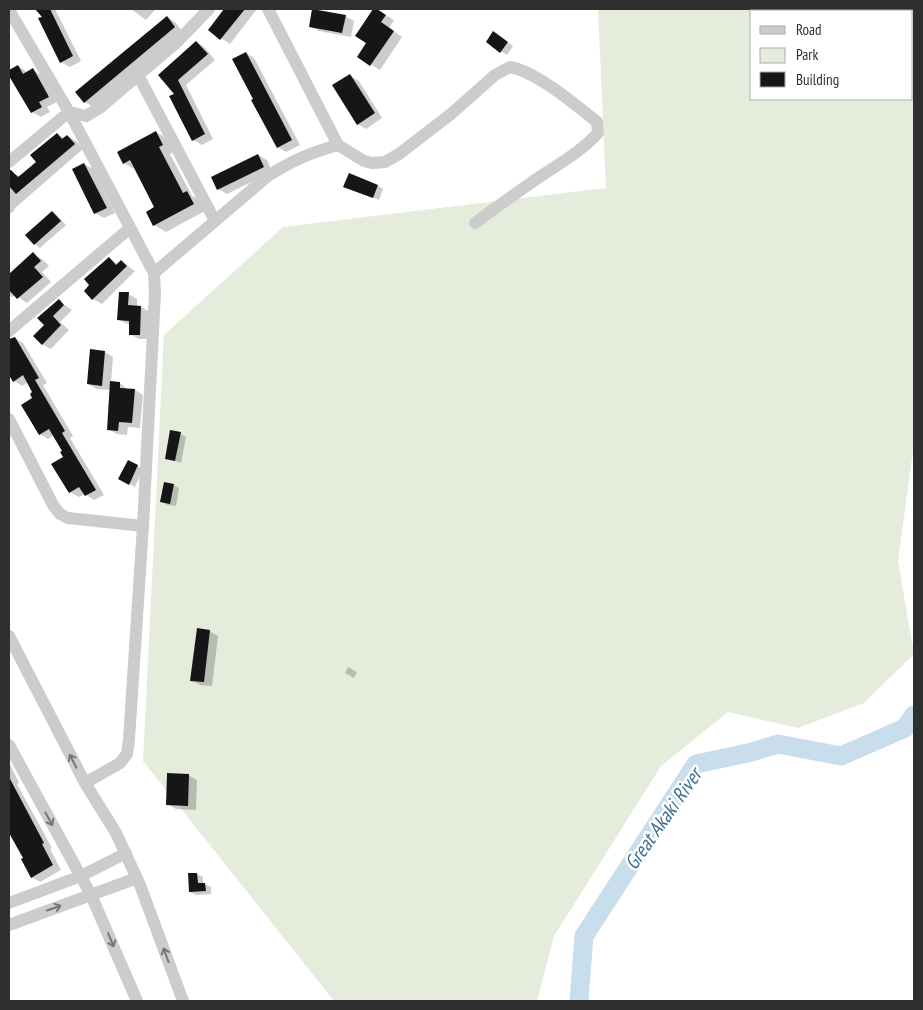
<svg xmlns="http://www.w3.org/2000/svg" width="923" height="1010" viewBox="0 0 923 1010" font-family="'PT Sans Narrow',sans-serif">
  <rect width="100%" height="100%" fill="#fff"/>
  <path fill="#e5ecdc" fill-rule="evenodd" d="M 598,9 L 914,9 L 914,444 L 898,561 L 914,654 L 864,703 L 798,728 L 728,712 L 661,766 L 554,936 L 537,1001 L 334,1001 L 143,761 L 164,335 L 283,227 L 606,188 ZM 752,11 L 912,11 L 912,99 L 752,99 Z"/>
  <g fill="#0003">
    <polygon points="37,9 55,9 81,61 70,67 61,62 44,17"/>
    <polygon points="131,9 153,9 155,10 146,20"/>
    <polygon points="226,9 257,9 230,44 209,30"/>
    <polygon points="375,9 394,20 389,28 402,37 380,70 359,57 368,43 357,36"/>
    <polygon points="345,16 354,21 351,37 319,31 310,26"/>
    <polygon points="167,17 175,22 183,32 93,107 85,102"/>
    <polygon points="499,36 513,46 507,55 487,42"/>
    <polygon points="197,42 205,48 215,60 186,85 213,139 202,145 193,140 176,94 159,75"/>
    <polygon points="246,53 254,58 300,145 286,152 278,147 255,100"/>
    <polygon points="18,66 28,73 33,70 41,75 57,102 47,107 50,112 41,117 32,112 9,73"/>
    <polygon points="350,76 359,81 382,118 366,129 358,124"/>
    <polygon points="156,132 168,139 174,152 170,154 192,196 199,199 205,211 166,232 154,225 156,208 136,170 124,163"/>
    <polygon points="57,134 65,139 68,136 76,141 83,149 14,209 15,210 9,215 9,171 21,177 38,163"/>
    <polygon points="258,155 267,160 272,172 227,194 218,189"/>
    <polygon points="84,164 93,169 115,213 104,218 95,213 73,170"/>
    <polygon points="378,186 383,189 379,200 350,189"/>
    <polygon points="52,212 57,215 66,225 40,248 35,244"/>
    <polygon points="33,254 42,259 49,266 42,272 51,282 27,303 15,295 12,297 9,295 9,275"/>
    <polygon points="109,258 118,264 121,261 135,271 102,304 93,299"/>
    <polygon points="128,294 137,299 137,307 141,307 150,312 148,339 139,339 130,334 130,325 119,320"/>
    <polygon points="59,301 72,310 60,322 69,330 51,349 42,344 46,325"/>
    <polygon points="15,338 23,343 47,383 43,385 73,436 70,438 104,495 94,500 85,494 79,497 70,492 64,451 54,435 48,439 40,434 34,392 28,382 22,386 14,381 9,373 9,340"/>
    <polygon points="105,352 113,357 111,383 120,383 128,390 135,390 143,395 140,428 128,427 127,435 117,434 108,429 111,390 97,389 88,384"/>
    <polygon points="181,434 186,437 181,463 166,458"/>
    <polygon points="128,461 143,469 135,487 120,478"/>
    <polygon points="173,485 179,488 176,506 167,505 162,502"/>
    <polygon points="209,631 218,636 212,686 200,685 192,680"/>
    <polygon points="348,667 357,672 354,678 345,673"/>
    <polygon points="9,762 19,783 17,784 52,848 50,849 61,870 40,882 31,877 24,859 9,830"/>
    <polygon points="188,775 197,780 196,810 176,809 167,804"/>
    <polygon points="189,874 197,874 203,877 203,884 211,887 211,894 196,895 190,892"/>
  </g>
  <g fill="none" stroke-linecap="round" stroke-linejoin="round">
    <polyline stroke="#c9deec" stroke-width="19" points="579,1001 584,936 696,764 752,752 778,744 841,756 905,728 914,715"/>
  </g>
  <g fill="#161616">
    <polygon points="35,9 50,9 73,56 60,63 38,18 42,17"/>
    <polygon points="224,9 245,9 220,40 208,30"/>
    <polygon points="312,9 346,15 342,33 309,27"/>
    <polygon points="373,9 377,9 386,15 381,22 394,31 370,66 357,57 366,43 355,36"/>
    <polygon points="167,16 175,27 84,103 75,92"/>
    <polygon points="493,31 508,42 500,53 486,42"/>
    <polygon points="196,41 208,54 178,80 205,134 192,141 169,96 174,94 158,75"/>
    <polygon points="246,52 292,140 277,148 251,100 253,99 232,59"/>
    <polygon points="18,65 23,74 33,68 49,97 39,102 42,107 31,113 9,76 9,70"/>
    <polygon points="350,74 375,113 357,125 332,85"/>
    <polygon points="156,131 163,145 159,147 183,193 187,191 194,204 153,226 146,212 154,207 130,160 123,164 117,152"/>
    <polygon points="57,133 62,139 67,135 75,144 16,194 9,186 9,170 11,170 18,177 23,173 36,162 30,155"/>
    <polygon points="258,154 264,167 217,190 211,177"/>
    <polygon points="84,163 107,208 94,214 72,169"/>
    <polygon points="349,173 378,185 373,198 343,187"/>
    <polygon points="52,211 61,221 34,245 25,235"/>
    <polygon points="33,252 41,261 34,267 43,277 17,299 9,290 9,274"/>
    <polygon points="109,257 116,265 121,260 127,266 92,300 84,291 89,285 84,279"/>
    <polygon points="119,292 129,292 128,305 141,306 140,335 129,335 129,321 117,320"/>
    <polygon points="59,299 64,305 53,316 61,325 42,345 33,336 44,325 37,318"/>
    <polygon points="15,337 39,378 35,380 65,431 62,433 96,490 85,496 79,487 69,493 51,464 63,457 60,452 62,451 49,429 39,435 21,405 32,398 30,394 32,392 23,375 13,382 9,375 9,339"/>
    <polygon points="90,349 105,351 102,386 87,384"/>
    <polygon points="110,381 120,382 120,388 135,389 132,423 119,422 118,431 107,430"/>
    <polygon points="170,430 181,432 175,461 165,459"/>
    <polygon points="128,460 138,465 129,485 118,479"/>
    <polygon points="164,482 174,484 170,504 160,502"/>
    <polygon points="197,628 210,630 204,682 190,681"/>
    <polygon points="167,773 189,774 188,806 166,805"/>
    <polygon points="9,777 44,843 42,844 53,865 31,878 21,859 23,858 9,833"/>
    <polygon points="188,873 197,873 198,883 205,883 206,891 189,892"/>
  </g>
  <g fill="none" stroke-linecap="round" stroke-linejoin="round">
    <g stroke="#ccc" stroke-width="12">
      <path d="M 268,9 L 338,145 L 364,161 L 372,163 L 385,162 L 399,154 L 451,114 L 495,75 L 510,67 C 537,72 576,105 597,122 L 598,133 C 581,152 557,165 535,180 C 515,194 495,208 475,223"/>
      <polyline points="9,10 69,112 154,273 155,293 143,526 129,739 127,754 120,763 85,783"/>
      <polyline points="138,75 215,221"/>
      <polyline points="9,162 69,112 86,116 101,107 176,43 209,9"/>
      <path d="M 154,273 L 268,176 C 293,160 310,153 338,145"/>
      <polyline points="9,331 130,228"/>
      <polyline points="9,419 53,505 60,514 68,518 143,526"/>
      <polyline points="9,636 85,783 116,833 140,885 183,1001"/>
      <polyline points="9,745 91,895 137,1001"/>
      <polyline points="9,903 81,876 126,853"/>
      <polyline points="9,925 137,878"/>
    </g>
  </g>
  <defs><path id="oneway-shaft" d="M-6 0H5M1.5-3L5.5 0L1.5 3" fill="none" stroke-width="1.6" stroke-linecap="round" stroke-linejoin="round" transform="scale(1.25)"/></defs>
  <g stroke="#767676">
    <use href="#oneway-shaft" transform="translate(73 761) rotate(-117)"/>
    <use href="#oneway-shaft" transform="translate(49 819) rotate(61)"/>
    <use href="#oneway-shaft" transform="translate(54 908) rotate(-19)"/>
    <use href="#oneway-shaft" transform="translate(111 940) rotate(67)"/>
    <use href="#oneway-shaft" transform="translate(166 955) rotate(-110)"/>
  </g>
  <g text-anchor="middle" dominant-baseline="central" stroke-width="5" stroke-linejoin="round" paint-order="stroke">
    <g font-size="20" font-style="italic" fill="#3d7091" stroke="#fff">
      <text transform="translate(663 819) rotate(-55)">Great Akaki River</text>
    </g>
  </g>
  <rect width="923" height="1010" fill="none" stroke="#2f2f2f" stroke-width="20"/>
  <rect x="750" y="10" width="162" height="90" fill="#ffffff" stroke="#acacac"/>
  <rect x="760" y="26" width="25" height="8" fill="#cccccc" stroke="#acacac"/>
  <text x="796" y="35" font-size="15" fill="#2f2f2f">Road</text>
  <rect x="760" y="48" width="25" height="15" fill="#e5ecdc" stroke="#acacac"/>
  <text x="796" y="60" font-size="15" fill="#2f2f2f">Park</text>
  <rect x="760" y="72" width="25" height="15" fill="#161616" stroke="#acacac"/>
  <text x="796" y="85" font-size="15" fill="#2f2f2f">Building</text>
</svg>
